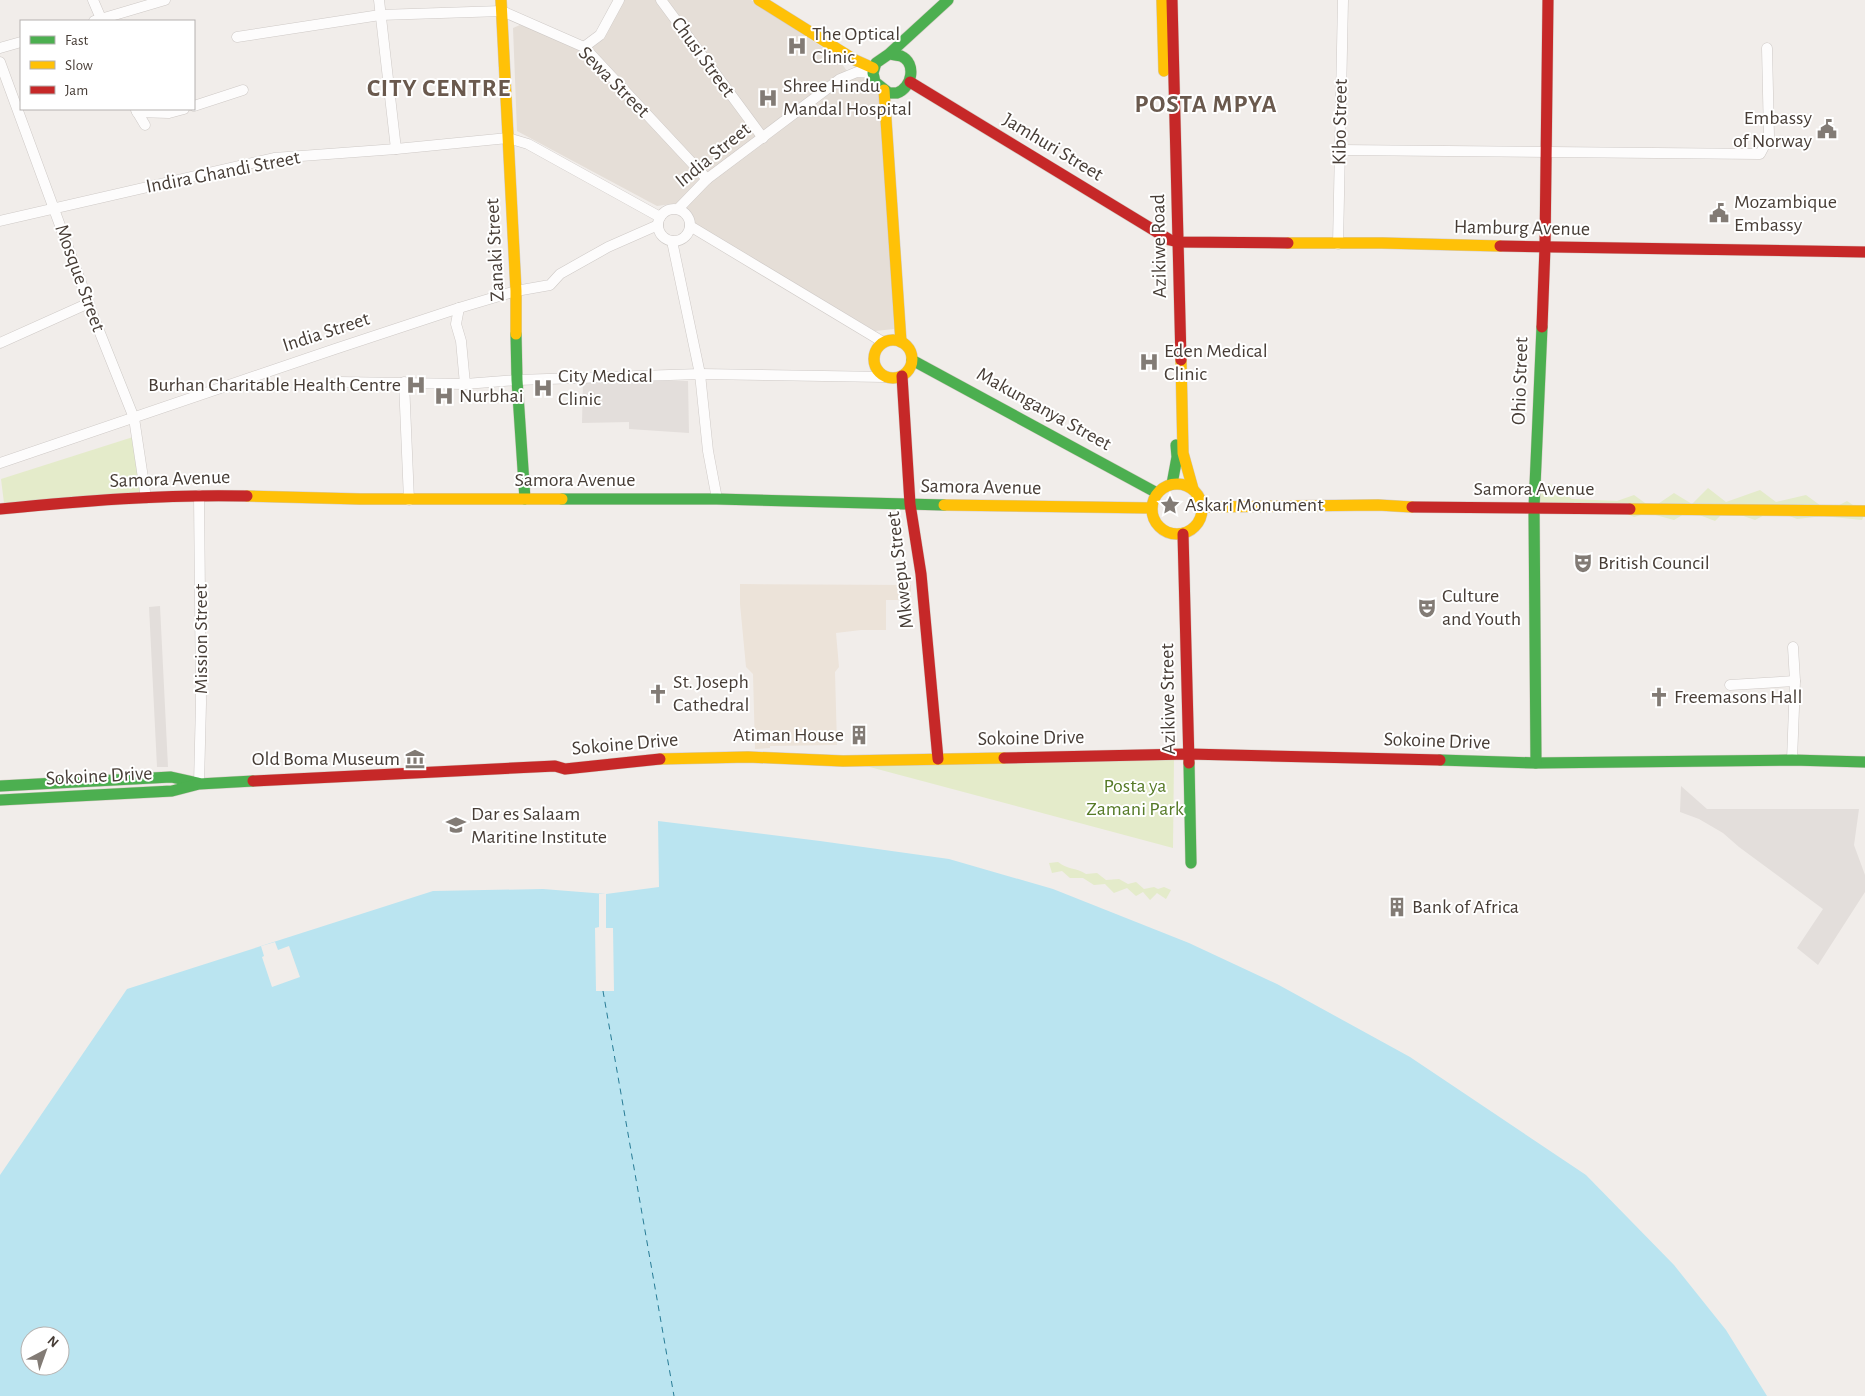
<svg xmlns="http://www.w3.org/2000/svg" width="1865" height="1396" viewBox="0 0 1865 1396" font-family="'Alegreya Sans',sans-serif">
  <rect width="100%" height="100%" fill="#f1edea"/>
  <g fill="#e5ded7">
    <polygon points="618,0 751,0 837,57 847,71 679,203 657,206 517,131 513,28 520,25 575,44 587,41 599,35"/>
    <polygon points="853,75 871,78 882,95 894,329 875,331 692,222 686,207 689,198"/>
  </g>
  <polygon fill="#ece3d9" points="740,584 911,585 911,605 903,605 903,600 886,600 886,630 861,630 836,633 839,667 835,672 837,745 770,746 770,748 755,749 753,674 746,667 740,604"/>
  <g fill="#e4ebca">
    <polygon points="133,437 141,492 4,503 1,479"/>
    <polygon points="1549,483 1572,499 1617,501 1634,495 1652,508 1674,493 1692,504 1708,488 1726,502 1760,490 1776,502 1806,495 1828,511 1847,501 1865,513 1862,520 1823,516 1797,519 1774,510 1755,520 1726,510 1715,521 1689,511 1674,520 1648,513 1634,517 1616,508 1544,514 1536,496"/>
    <polygon points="1174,758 1173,848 866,766"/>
    <path d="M 1058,862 C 1068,870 1075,867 1086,874 L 1097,873 L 1106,880 L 1119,879 L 1128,884 L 1136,882 L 1144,889 L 1154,887 L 1158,889 L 1164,887 L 1171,890 L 1166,899 L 1157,893 L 1150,900 L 1143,892 L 1136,896 L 1127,888 L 1114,893 L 1105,884 L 1094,885 L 1083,878 L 1070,878 L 1062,871 L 1052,873 L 1049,863 Z"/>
  </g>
  <g fill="#e3dedb">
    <polygon points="583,380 688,381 689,433 629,429 629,422 582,423"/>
    <polygon points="160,606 168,767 157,767 149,607"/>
    <polygon points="1681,786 1707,809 1859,809 1854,845 1865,875 1865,892 1818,965 1797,948 1823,909 1739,847 1723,833 1699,819 1680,812"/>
  </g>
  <path fill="#bae4f0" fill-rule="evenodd" d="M 658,821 L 820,841 L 949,859 L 1053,889 L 1189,943 L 1277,984 L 1410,1057 L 1586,1175 L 1674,1265 L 1726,1330 L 1767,1396 L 0,1396 L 0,1175 L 127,989 L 433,891 L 543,889 L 606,894 L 659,887 ZM 30,1336 L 60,1336 L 60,1366 L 30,1366 Z"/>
  <g fill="#f1edea">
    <polygon points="599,894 606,894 606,928 613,928 614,991 596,991 595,928 599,927"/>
    <polygon points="275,942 278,950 289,946 300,977 272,987 262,957 264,956 261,946"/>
  </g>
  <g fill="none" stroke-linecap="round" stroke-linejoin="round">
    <polyline stroke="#277b95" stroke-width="1" stroke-dasharray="6 5" stroke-linecap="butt" points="603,991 674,1396"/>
    <defs>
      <g id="street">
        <polyline points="93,0 102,21"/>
        <polyline points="379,0 396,149"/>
        <polyline points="661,0 763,138"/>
        <polyline points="94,21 165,0"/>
        <polyline points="237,37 380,15 502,11 584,47 707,179"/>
        <polyline points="584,47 600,35 619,0"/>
        <polyline points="0,48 21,42"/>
        <polyline points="0,62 94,318 134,418 146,498"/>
        <polyline points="194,106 243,90"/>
        <polyline points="136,110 145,125"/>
        <polyline points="137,112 169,113 184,109"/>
        <polyline points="1340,150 1760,154 1769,137 1767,48"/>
        <polyline points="678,209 707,179 840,79 857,72 872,73"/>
        <circle cx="674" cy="225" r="16"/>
        <polyline points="0,221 274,158 396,149 508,138 528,144 660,217"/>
        <polyline points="690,226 883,342"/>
        <polyline points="672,241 700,374 708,451 717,499"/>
        <polyline points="1338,244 1343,0"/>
        <polyline points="459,308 456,324 461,341 465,384"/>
        <polyline points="0,343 89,303"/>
        <polyline points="339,382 465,384 517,380 700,374 885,377"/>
        <polyline points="404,382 409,500"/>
        <polyline points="0,463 335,349 459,308 516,291 550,285 560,274 608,247 658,225"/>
        <polyline points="1730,685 1795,681"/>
        <polyline points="1792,760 1795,681 1793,647"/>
        <polyline points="199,784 201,703 199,495"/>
      </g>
      <g id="fast">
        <path d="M 889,54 C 893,55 898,55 901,56 C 917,63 912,88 897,93 C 894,93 891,93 889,93 L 875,82 L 873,73 L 876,63 L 889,54 L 948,0"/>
        <polyline points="516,334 517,380 525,499"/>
        <polyline points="912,360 1157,493"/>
        <polyline points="1172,484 1177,457 1176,445"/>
        <polyline points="562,499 717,499 944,505"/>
        <polyline points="1440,760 1536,763 1792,760 1865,762"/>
        <polyline points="1189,763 1191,863"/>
        <polyline points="1536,763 1534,508 1542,327"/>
        <polyline points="0,786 171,777 198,783"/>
        <polyline points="0,800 172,791 199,784 253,781"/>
      </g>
      <g id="slow">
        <polyline points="501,0 516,291 516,334"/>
        <polyline points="759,0 855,60 873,68"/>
        <polyline points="1162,0 1164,71"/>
        <polyline points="884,90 901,342"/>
        <polyline points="1288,243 1382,243 1500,246"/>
        <circle cx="893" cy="359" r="19"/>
        <polyline points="1181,360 1183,453 1193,489"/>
        <circle cx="1177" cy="509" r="25"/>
        <polyline points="247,496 360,499 562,499"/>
        <polyline points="944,505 1151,508"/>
        <polyline points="1203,507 1378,505 1412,507"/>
        <polyline points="1630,509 1865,511"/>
        <polyline points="660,759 748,757 843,761 1004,758"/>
      </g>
      <g id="jam">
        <polyline points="1172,0 1181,360"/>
        <polyline points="910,82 1170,240 1178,242 1288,243"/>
        <polyline points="1500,246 1865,252"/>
        <polyline points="1542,327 1545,247 1548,0"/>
        <polyline points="902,376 910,504 921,574 938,759"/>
        <polyline points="1412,507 1630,509"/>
        <path d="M 0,509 C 82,501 165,494 247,496"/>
        <polyline points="1183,534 1189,763"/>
        <polyline points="1004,758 1188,754 1440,760"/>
        <polyline points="253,781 555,766 565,769 660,759"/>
      </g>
    </defs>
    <use href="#street" stroke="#cec9c6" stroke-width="11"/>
    <use href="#fast" stroke="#d2cac2" stroke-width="12"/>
    <use href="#slow" stroke="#d2cac2" stroke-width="12"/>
    <use href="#jam" stroke="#d2cac2" stroke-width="12"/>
    <use href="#street" stroke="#fdfcfc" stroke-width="10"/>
    <use href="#fast" stroke="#4caf50" stroke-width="11"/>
    <use href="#slow" stroke="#ffc107" stroke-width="11"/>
    <use href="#jam" stroke="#c62828" stroke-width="11"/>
  </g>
  <defs>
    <symbol id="hospital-bare" viewBox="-9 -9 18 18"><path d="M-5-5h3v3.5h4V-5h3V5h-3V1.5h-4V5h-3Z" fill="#827b75" stroke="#fff" stroke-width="2.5" paint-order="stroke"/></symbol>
    <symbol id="civic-bare" viewBox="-9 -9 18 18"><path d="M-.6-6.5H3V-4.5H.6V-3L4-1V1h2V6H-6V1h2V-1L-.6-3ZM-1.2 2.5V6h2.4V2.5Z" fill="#827b75" stroke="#fff" stroke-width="2.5" paint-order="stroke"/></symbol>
    <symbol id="sight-bare" viewBox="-9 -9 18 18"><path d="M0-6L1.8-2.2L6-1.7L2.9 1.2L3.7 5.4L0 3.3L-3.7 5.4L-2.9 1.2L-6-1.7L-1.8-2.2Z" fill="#827b75" stroke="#fff" stroke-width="2.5" paint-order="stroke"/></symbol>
    <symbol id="theatre-bare" viewBox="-9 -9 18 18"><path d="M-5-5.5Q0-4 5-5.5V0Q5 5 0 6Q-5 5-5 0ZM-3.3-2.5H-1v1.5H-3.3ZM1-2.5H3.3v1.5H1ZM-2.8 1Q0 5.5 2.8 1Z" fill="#827b75" stroke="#fff" stroke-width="2.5" paint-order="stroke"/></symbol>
    <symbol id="church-bare" viewBox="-9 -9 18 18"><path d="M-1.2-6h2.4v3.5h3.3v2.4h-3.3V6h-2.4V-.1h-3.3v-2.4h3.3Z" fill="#827b75" stroke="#fff" stroke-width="2.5" paint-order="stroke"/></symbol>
    <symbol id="building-bare" viewBox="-9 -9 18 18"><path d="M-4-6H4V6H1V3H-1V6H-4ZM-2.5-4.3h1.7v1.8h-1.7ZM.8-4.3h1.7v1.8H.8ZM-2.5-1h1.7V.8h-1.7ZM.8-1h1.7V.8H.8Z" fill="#827b75" stroke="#fff" stroke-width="2.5" paint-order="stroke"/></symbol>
    <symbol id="museum-bare" viewBox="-9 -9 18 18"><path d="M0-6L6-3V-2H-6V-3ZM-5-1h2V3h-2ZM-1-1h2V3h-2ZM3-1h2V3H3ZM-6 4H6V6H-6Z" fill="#827b75" stroke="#fff" stroke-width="2.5" paint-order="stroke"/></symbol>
    <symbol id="university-bare" viewBox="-9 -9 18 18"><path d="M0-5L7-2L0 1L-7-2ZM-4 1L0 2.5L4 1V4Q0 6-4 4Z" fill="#827b75" stroke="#fff" stroke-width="2.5" paint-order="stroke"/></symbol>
  </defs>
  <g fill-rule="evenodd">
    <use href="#hospital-bare" x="783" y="32" width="28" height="28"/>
    <use href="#hospital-bare" x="754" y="84" width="28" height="28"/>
    <use href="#civic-bare" x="1813" y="115" width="28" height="28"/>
    <use href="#civic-bare" x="1705" y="199" width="28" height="28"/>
    <use href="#hospital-bare" x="1135" y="348" width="28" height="28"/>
    <use href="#hospital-bare" x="402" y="371" width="28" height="28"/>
    <use href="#hospital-bare" x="529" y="374" width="28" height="28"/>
    <use href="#hospital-bare" x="430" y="382" width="28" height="28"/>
    <use href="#sight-bare" x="1156" y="491" width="28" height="28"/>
    <use href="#theatre-bare" x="1569" y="549" width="28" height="28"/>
    <use href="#theatre-bare" x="1413" y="594" width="28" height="28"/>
    <use href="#church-bare" x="644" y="680" width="28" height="28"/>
    <use href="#church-bare" x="1645" y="683" width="28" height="28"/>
    <use href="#building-bare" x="845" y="721" width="28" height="28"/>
    <use href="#museum-bare" x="401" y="745" width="28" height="28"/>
    <use href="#university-bare" x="442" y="811" width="28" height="28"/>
    <use href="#building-bare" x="1383" y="893" width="28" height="28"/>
  </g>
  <g text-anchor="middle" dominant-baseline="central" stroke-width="4" stroke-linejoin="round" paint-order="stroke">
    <g font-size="20" fill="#473d36" stroke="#fff" text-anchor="start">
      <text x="812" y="34">The Optical<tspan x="812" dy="23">Clinic</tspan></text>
      <text x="783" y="86">Shree Hindu<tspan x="783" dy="23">Mandal Hospital</tspan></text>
      <text x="1812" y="118" text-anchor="end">Embassy<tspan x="1812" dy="23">of Norway</tspan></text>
      <text x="1734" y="202">Mozambique<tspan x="1734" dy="23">Embassy</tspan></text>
      <text x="1164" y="351">Eden Medical<tspan x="1164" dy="23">Clinic</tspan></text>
      <text x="558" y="376">City Medical<tspan x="558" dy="23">Clinic</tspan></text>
      <text x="401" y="385" text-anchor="end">Burhan Charitable Health Centre</text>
      <text x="459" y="396">Nurbhai</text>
      <text x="1185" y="505">Askari Monument</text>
      <text x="1598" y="563">British Council</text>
      <text x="1442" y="596">Culture<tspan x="1442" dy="23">and Youth</tspan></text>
      <text x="673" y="682">St. Joseph<tspan x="673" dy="23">Cathedral</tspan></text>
      <text x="1674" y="697">Freemasons Hall</text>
      <text x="844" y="735" text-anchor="end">Atiman House</text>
      <text x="400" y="759" text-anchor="end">Old Boma Museum</text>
      <text x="471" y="814">Dar es Salaam<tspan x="471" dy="23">Maritine Institute</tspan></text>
      <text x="1412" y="907">Bank of Africa</text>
    </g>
    <g font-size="20" fill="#473d36" stroke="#fff">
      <text transform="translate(703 57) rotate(54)">Chusi Street</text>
      <text transform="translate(614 82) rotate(45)">Sewa Street</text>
      <text transform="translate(1340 122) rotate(-89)">Kibo Street</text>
      <text transform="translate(1053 147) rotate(31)">Jamhuri Street</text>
      <text transform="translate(713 155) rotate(-39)">India Street</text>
      <text transform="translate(223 172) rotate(-11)">Indira Ghandi Street</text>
      <text transform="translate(1522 228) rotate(1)">Hamburg Avenue</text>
      <text transform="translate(1159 246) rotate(-91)">Azikiwe Road</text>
      <text transform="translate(495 250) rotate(-93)">Zanaki Street</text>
      <text transform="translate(80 278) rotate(70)">Mosque Street</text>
      <text transform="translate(326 332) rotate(-18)">India Street</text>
      <text transform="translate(1520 381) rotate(-88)">Ohio Street</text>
      <text transform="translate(1044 409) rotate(29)">Makunganya Street</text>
      <text transform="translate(170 479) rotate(-2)">Samora Avenue</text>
      <text x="575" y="480">Samora Avenue</text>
      <text transform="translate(981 487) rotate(1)">Samora Avenue</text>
      <text x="1534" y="489">Samora Avenue</text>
      <text transform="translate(900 570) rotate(-97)">Mkwepu Street</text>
      <text transform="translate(201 639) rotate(-90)">Mission Street</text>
      <text transform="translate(1168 699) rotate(-91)">Azikiwe Street</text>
      <text transform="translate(1031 738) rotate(-1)">Sokoine Drive</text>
      <text transform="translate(1437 741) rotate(2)">Sokoine Drive</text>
      <text transform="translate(625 744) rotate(-5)">Sokoine Drive</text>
      <text transform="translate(99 776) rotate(-3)">Sokoine Drive</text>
    </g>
    <g font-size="20" fill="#567a27" stroke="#fff">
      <text x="1135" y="786">Posta ya<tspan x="1135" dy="23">Zamani Park</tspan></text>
    </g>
    <g font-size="25" font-weight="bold" letter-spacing="1" fill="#6a594d" stroke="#fff">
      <text x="439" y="88">CITY CENTRE</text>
      <text x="1206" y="104">POSTA MPYA</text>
    </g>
  </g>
  <rect x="20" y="20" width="175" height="90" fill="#ffffff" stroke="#b5b1af"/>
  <rect x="30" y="36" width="25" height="8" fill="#4caf50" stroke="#b5b1af"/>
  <text x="65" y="45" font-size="15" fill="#473d36">Fast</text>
  <rect x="30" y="61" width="25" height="8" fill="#ffc107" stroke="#b5b1af"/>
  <text x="65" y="70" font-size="15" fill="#473d36">Slow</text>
  <rect x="30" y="86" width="25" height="8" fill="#c62828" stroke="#b5b1af"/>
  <text x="65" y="95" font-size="15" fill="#473d36">Jam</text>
  <g transform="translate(45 1351) rotate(41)"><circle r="24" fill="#ffffff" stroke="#b5b1af"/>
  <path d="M0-4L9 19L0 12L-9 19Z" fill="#827b75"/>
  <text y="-8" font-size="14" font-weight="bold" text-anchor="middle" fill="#473d36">N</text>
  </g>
</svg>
